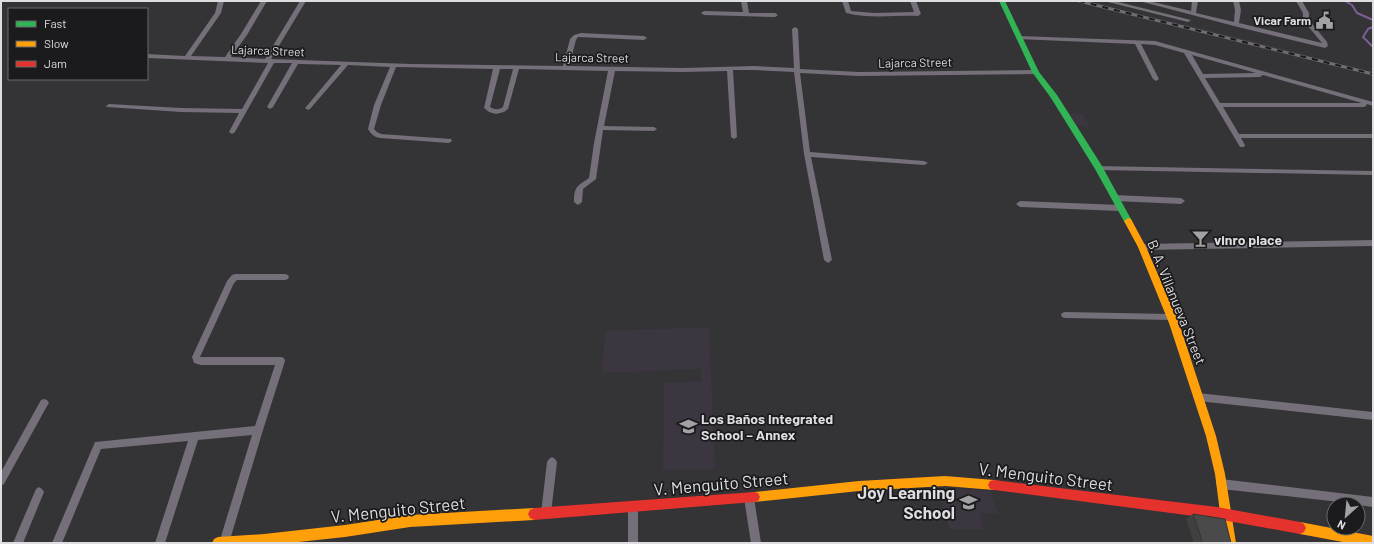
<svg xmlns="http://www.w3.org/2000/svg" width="1374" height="544" viewBox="0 0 1374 544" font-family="Barlow,sans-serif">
  <rect width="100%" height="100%" fill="#343335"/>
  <g fill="#3b363f">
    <polygon points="1075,1 1090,1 1167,22 1168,20 1273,46 1373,73 1373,75"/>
    <polygon points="1068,114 1083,114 1090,127 1076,126"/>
    <polygon points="709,327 715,469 663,470 664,383 701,381 701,369 602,373 605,331"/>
    <polygon points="938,488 991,491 998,513 980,513 983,529 950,530"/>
  </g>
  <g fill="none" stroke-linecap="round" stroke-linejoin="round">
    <g stroke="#7b5f95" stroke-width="2">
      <polyline points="1345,1 1352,5 1357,13 1373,20"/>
      <polyline points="1373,27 1368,29 1363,37 1373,47"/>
    </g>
    <g fill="#746f78" fill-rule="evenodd">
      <path d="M 218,1 L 224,1 L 221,13 L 191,56 L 225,57 L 241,34 L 261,1 L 267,1 L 247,35 L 231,57 L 265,59 L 300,1 L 306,1 L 271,59 L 411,64 L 563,66 L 570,39 L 574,35 L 581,33 L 644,36 L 647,38 L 644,40 L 578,37 L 576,40 L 569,66 L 683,68 L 754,66 L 794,68 L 792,29 L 795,27 L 798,29 L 800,69 L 859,72 L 1036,70 L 1039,72 L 1036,74 L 859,76 L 800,73 L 810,152 L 924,161 L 928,163 L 924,165 L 811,157 L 832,260 L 828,263 L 824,260 L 804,154 L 794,72 L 754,70 L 733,70 L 737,137 L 734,139 L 731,137 L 727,71 L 683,72 L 615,71 L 604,126 L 654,127 L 657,129 L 654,131 L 603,130 L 596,179 L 583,189 L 582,202 L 578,205 L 574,202 C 574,187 577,186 589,178 L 594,143 L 608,71 L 519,69 L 508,109 L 504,112 L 496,114 L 489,112 L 484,108 L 493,69 L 396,67 L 381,105 L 374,129 L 377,132 L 381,134 L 451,139 L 452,141 L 449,143 L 380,138 C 374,137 371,134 368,129 L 374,105 L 390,67 L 348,65 L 310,109 L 308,110 L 305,108 L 306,107 L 341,65 L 298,64 L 273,107 L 270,109 L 267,107 L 292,63 L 274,63 L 235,132 L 232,134 L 229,132 L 239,113 L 181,112 L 107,107 L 106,106 L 109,104 L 181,108 L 242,109 L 268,63 L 147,58 L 147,54 L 185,56 L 215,13 ZM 500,69 L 513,69 L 503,107 C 499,110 495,110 490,107 Z"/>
      <polygon points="741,1 747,1 749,13 775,13 778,15 775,17 704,15 701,13 704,11 743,12"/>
      <path d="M 842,1 L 848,1 L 851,11 L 874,13 L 914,12 L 910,1 L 916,1 L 921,14 L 918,16 C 894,15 870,19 846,13 Z"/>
      <polygon points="1104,1 1114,1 1191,20 1188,22"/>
      <polygon points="1139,1 1149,1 1191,11 1192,1 1198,1 1196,13 1234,22 1235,10 1233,1 1239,1 1241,10 1239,23 1322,43 1303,20 1303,13 1296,1 1302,1 1309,13 1309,20 1327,42 1328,46 1325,48 1234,26"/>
      <path d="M 1019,36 L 1155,41 L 1373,102 L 1373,106 L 1367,104 L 1366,106 L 1364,107 L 1223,107 L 1239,134 L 1372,134 L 1373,138 L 1241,138 L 1245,145 L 1244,147 L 1240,147 L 1184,53 L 1155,45 L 1141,44 L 1159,79 L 1156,81 L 1153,79 L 1135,44 L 1017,39 L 1017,37 ZM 1192,55 L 1256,73 L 1203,74 ZM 1263,75 L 1362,103 L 1220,103 L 1205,78 L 1260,77 Z"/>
      <polygon points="1096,166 1373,171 1373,175 1099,170 1095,168"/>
      <polygon points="1115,195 1181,198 1185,201 1181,204 1115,201 1111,198"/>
      <polygon points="1020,201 1120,205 1124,208 1120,211 1020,207 1016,204"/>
      <polygon points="1373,240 1373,246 1142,250 1138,247 1142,244"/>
      <polygon points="235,274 285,274 288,275 289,277 288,279 285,280 237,280 234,283 200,357 281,357 284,358 285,361 263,430 229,543 219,543 252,435 198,440 165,543 155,543 188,441 101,449 62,543 52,543 95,442 255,426 275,365 201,365 194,363 192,357 227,281 232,275"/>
      <polygon points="1065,312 1171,314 1174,315 1175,317 1174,319 1171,320 1065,318 1062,317 1061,315 1062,313"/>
      <polygon points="1198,393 1373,412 1373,420 1198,401 1195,400 1193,397 1195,394"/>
      <polygon points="44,399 47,400 49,403 47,406 4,484 1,486 1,472 41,400"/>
      <polygon points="552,457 555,459 557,462 551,513 550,516 546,518 542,516 541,513 547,462 549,459"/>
      <polygon points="1221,479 1373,497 1373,507 1358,505 1358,504 1221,489 1218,487 1216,484 1218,481"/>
      <polygon points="39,487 42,489 44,492 23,543 13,543 36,489"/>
      <polygon points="749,493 753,495 754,498 761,543 751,543 744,498 745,495"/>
      <polygon points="633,502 637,504 638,507 638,543 628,543 628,507 629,504"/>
    </g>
    <polygon fill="#30b455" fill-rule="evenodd" points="999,1 1005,1 1039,72 1057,95 1102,166 1132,221 1131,223 1125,223 1095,169 1051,98 1032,72"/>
    <g fill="#ff9f0a" fill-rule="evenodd">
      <polygon points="1128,218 1131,219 1146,247 1179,323 1216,436 1225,474 1236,543 1224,543 1215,474 1206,436 1169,323 1138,247 1124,221"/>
      <polygon points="945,476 994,480 998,481 1000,485 998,489 994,490 945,486 859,491 754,502 750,501 748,497 750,493 754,492 859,481"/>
      <polygon points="534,508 538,510 540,514 538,518 534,520 410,527 345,537 289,543 212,543 214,539 218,537 264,534 345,525 410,515"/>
      <polygon points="1300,522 1373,536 1373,543 1348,543 1300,534 1296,532 1294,528 1296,524"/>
    </g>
    <g fill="#e5322d" fill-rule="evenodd">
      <polygon points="994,480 1217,507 1300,522 1304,524 1306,528 1304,532 1300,534 1217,519 994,490 990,489 988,485 990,481"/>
      <polygon points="754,492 758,493 760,497 758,501 754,502 534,520 530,518 528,514 530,510 534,508"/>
    </g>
    <defs>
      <polyline id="rail" points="1079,1 1373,74"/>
    </defs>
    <use href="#rail" stroke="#6f6d71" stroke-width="3"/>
    <use href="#rail" stroke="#1b1a1c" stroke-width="2" stroke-dasharray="6" stroke-linecap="butt"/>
  </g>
  <polygon fill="#404040" points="1193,514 1231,543 1194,543 1186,519"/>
  <polygon fill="#4b4a4a" stroke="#343434" points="1193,514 1225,519 1231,543 1202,543 1201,537"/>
  <defs>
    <symbol id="civic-bare" viewBox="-9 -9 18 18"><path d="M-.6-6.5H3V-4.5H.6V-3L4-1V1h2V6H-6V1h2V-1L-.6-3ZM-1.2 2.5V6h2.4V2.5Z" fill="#a2a2a4" stroke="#1b1a1c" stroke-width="2.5" paint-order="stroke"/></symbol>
    <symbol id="bar-bare" viewBox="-9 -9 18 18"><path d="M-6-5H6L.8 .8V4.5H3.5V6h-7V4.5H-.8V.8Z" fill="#a2a2a4" stroke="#1b1a1c" stroke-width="2.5" paint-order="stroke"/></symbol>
    <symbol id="school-bare" viewBox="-9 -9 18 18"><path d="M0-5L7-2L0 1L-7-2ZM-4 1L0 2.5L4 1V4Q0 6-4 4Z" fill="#a2a2a4" stroke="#1b1a1c" stroke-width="2.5" paint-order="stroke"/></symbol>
  </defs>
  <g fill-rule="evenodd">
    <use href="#civic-bare" x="1312" y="8" width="25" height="25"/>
    <use href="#bar-bare" x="1188" y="226" width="25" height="25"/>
    <use href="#school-bare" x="676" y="414" width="25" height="25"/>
    <use href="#school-bare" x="956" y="490" width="25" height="25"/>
  </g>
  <g text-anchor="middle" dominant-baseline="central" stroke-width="3.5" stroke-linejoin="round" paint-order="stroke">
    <g font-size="12" font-weight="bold" fill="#dedddf" stroke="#1b1a1c" text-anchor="end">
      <text x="1311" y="20">Vicar Farm</text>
    </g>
    <g font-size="12" fill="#dedddf" stroke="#1b1a1c">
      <text transform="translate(268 50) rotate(2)">Lajarca Street</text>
      <text transform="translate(592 57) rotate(1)">Lajarca Street</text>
      <text transform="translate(915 62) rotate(-1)">Lajarca Street</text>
    </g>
    <g font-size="14" font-weight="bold" fill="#dedddf" stroke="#1b1a1c" text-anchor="start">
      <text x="1214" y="239">vinro place</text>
      <text x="701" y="418">Los Baños Integrated<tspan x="701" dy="16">School – Annex</tspan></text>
    </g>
    <g font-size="14" fill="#dedddf" stroke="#1b1a1c">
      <text transform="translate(1177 302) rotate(68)">B. A. Villanueva Street</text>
    </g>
    <g font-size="17" fill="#dedddf" stroke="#1b1a1c">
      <text transform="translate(1046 476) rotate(7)">V. Menguito Street</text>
      <text transform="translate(721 483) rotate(-5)">V. Menguito Street</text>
      <text transform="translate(398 509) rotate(-6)">V. Menguito Street</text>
    </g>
    <g font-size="17" font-weight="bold" fill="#dedddf" stroke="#1b1a1c" text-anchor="end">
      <text x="955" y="492">Joy Learning<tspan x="955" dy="20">School</tspan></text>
    </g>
  </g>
  <rect width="1374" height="544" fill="none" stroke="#dedddf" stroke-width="4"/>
  <rect x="8" y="8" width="140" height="72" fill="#1b1a1c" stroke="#69686a"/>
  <rect x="16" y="21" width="20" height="6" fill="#30b455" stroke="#69686a"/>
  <text x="44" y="28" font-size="12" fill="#dedddf">Fast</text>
  <rect x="16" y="41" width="20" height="6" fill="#ff9f0a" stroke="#69686a"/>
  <text x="44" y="48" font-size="12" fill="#dedddf">Slow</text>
  <rect x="16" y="61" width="20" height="6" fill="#e5322d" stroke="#69686a"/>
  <text x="44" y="68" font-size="12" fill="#dedddf">Jam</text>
  <g transform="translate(1346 516) rotate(207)"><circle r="19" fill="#1b1a1c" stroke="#69686a"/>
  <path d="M0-3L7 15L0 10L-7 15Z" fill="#a2a2a4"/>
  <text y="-6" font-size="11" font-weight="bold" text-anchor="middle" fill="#dedddf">N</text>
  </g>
</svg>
